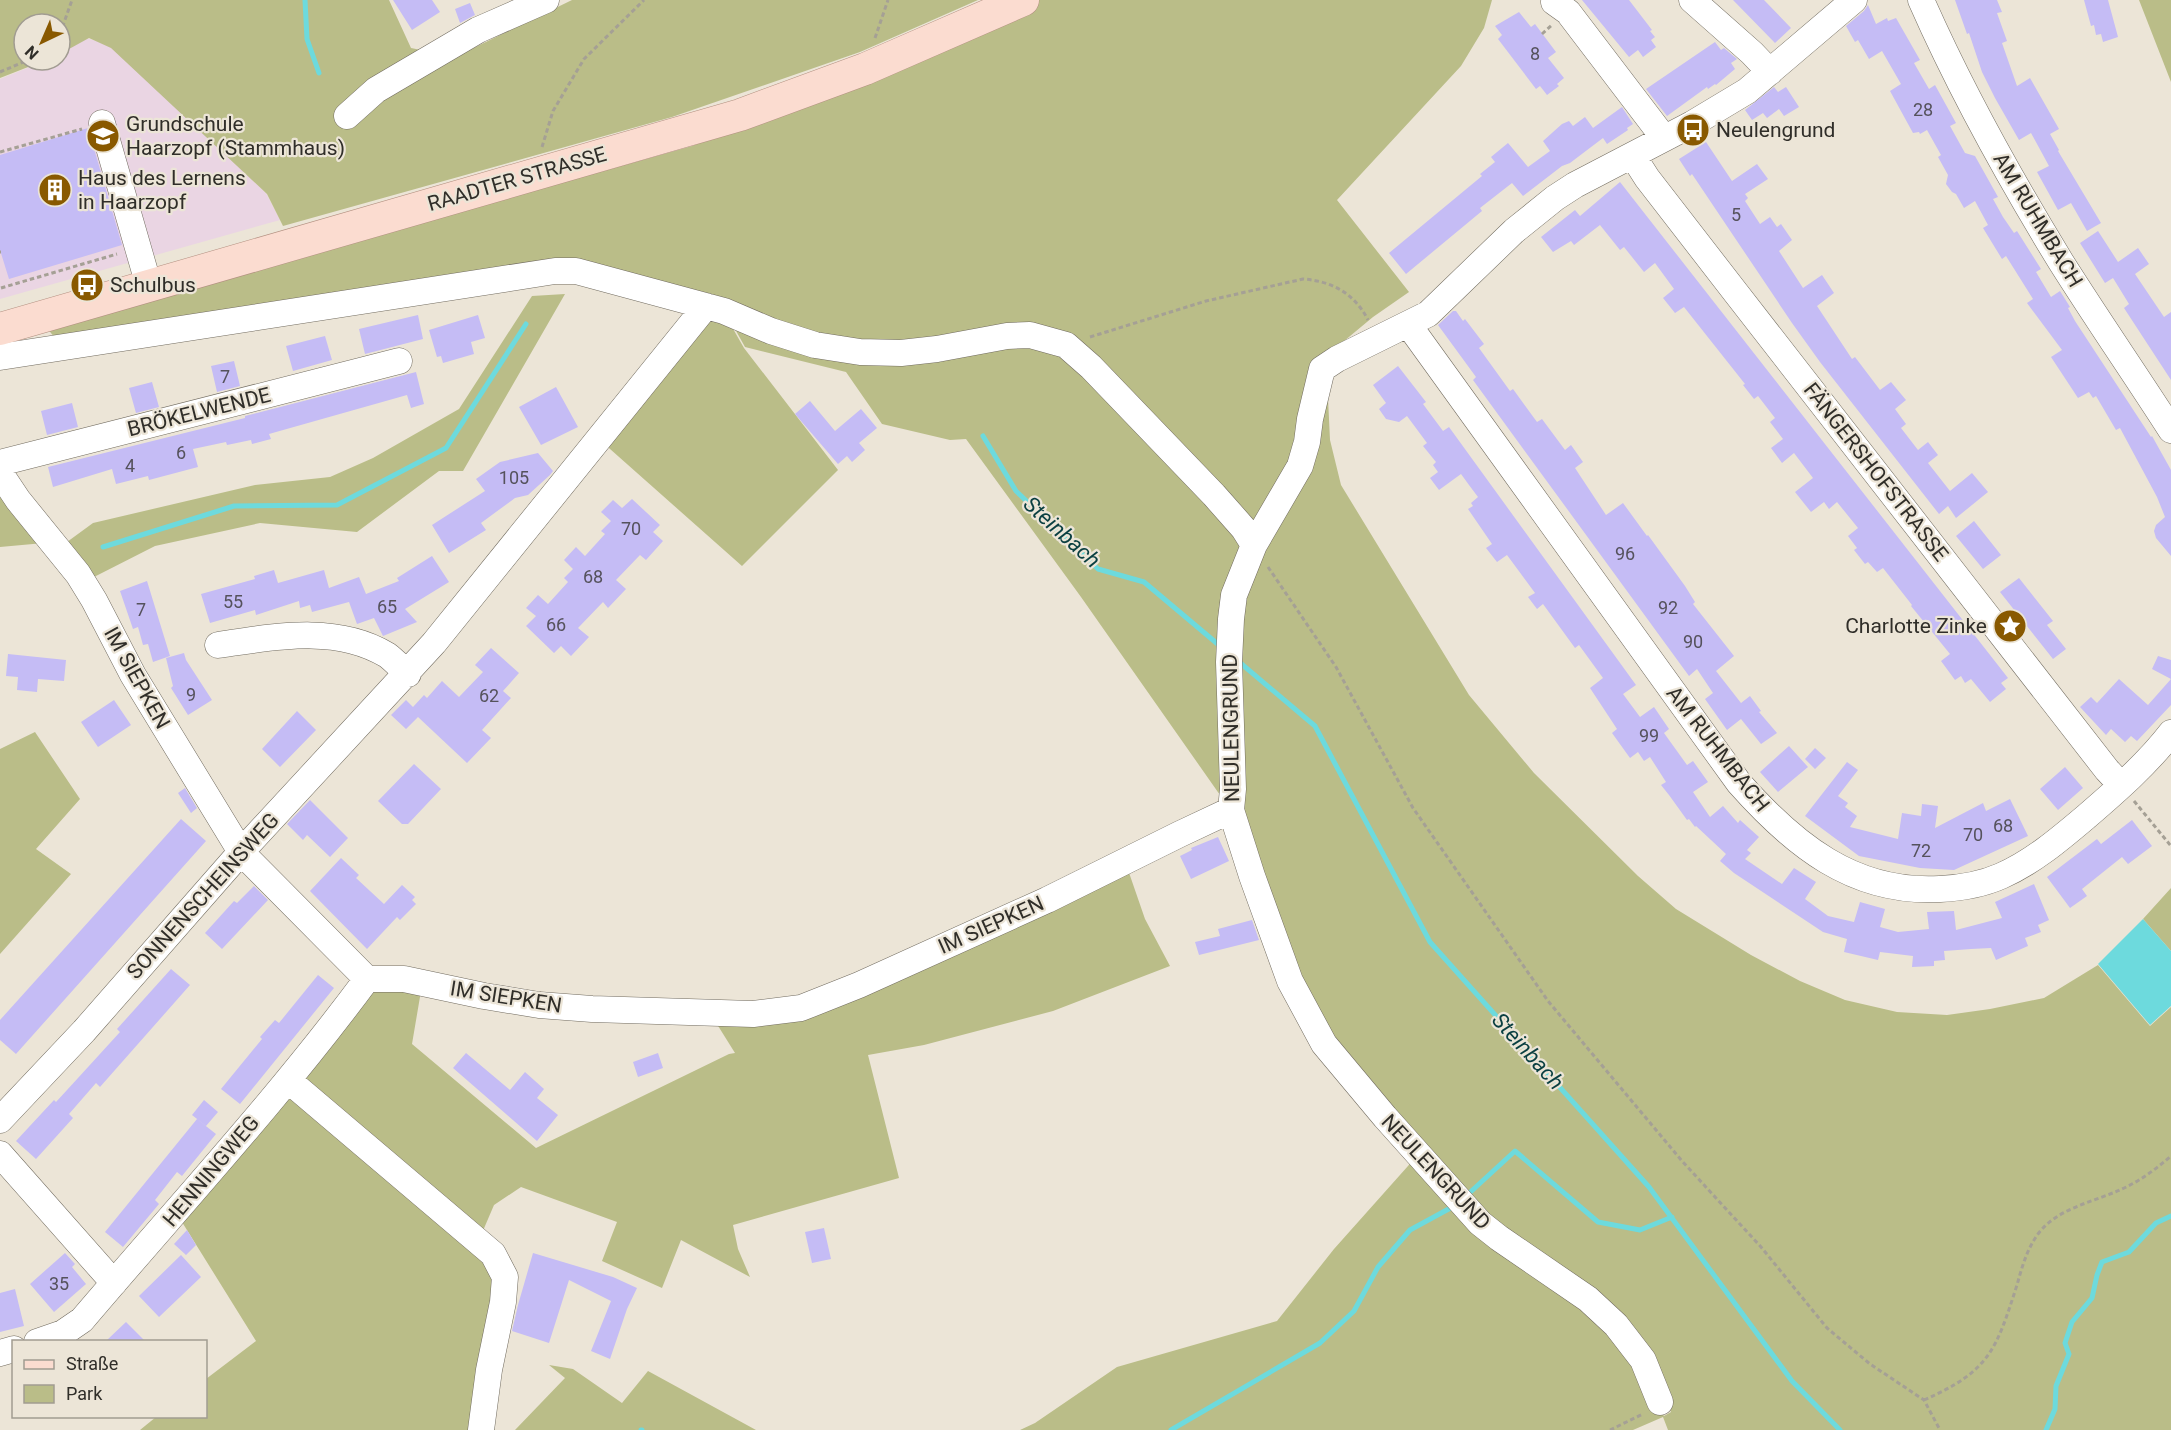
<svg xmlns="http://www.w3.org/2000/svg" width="2171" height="1430" viewBox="0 0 2171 1430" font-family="Roboto,sans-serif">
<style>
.education{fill:#ead5e3}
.green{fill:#babd88;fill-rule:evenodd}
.water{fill:#6ddadd}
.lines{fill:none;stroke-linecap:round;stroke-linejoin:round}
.stream{stroke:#6ddadd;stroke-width:5}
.building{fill:#c5bcf5}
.minor-casing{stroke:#726c60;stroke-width:27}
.major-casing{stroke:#b39081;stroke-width:33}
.path{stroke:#a5a095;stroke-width:3;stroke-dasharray:4.5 3;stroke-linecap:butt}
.minor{stroke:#fff;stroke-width:26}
.major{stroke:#fbdcd0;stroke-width:32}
.labels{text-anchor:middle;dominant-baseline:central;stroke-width:4.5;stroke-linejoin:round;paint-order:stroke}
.number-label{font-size:18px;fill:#55525c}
.poi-label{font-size:21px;fill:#302e29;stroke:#ece5d7;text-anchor:start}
.street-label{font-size:21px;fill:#302e29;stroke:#ece5d7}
.water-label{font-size:22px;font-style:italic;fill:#0a3f41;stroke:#ece5d7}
</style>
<rect width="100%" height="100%" fill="#ece5d7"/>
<path class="education" d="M72,34L111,45L266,193L280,220L0,299V79L47,60H60V54L63,53Z"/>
<path class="green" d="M0,0H389L411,48L455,57L572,0H978L860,52L672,117L283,226L267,194L111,48L89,38L60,54V24H24V60H46L0,78Z
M1034,0H1492L1484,28L1461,66L1337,200L1409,292L1373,317L1326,356L1330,440L1341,485L1469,695L1534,773L1638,876L1676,909L1751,955L1800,981L1845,1000L1897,1012L1947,1015L1990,1009L2044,998L2098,965L2150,1026L2171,1007V1430H1668L1663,1417L1633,1430H1020L1035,1423L1117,1367L1277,1321L1334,1249L1416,1157L1325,1044L1227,805L1081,597L966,439L950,440L882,424L846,372L745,347L721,304L582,267L59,343L47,328L692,146L866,77ZM1502,1235L1639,1342L1671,1412L1664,1416L1623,1344L1584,1305Z
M2139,0H2171V82Z
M565,294L463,471H439L357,532L260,523L155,546L94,577L67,542L93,523L255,485L330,477L373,458L459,409L532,296Z
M706,306L724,313L744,348L838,470L742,566L601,441Z
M0,490L44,543L0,547Z
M35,732L80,799L36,849L71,874L0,954V749Z
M1126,864L1145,919L1170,966L1053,1011L924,1045L868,1055L899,1178L733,1225L738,1249L750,1277L681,1240L662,1288L602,1261L617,1222L521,1187L494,1205L479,1240L504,1277L484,1415L495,1430H140L156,1417L206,1416V1379L256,1341L177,1214L292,1081L368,981L422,985L412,1044L536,1148L729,1054L735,1053L710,1013L753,1016Z
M2171,888V951L2143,919Z
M549,1365L573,1369L622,1403L648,1371L756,1430H515L565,1378Z"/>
<path class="water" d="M2143,919L2171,951V1006L2150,1025L2098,964Z"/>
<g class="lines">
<path class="stream" d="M305,0L307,39L319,73
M983,436L1016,491L1098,569L1144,582L1220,646
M103,547L234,506L337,505L446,448L526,324
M1238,661L1315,726L1430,942L1649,1187L1792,1381L1840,1430
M1465,1197L1515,1151L1598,1222L1640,1230L1672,1217
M641,1430H642
M1171,1430L1320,1343L1354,1311L1378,1267L1410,1230L1456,1205
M2046,1430L2055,1409L2056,1386L2069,1354L2065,1343L2072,1322L2092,1298L2097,1275L2102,1262L2129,1252L2156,1223L2171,1216"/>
</g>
<path class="building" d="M393,0H432L440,12L412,30Z
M1582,0H1629L1652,30L1650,31L1655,37L1651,40L1656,47L1643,57L1638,50L1629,57Z
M1733,0H1764L1791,28L1775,43Z
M1955,0H1997L2002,12L1997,13L2007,41L2002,43L2017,86L2030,78L2059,129L2050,134L2059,150L2058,151L2101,223L2087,231L2071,203L2058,210L2037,172L2049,166L2031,133L2019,140L1995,98L1982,72L1969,33L1967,34Z
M2084,0H2108L2118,37L2103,42L2101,34L2096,35L2094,25L2091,26Z
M470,3L475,15L460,23L455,9Z
M1868,5L1876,24L1887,18L1888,21L1896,18L1920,60L1914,63L1929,89L1935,85L1956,123L1950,126L1965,153L1975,156L1998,197L1993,199L2003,217L2014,233L2017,231L2041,269L2036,272L2051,297L2060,291L2070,307L2068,308L2075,321L2151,437L2152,436L2171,470V556L2156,538L2154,531L2156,525L2165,517L2157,497L2120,428L2116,430L2096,396L2093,398L2089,392L2078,398L2051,357L2062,350L2027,303L2033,299L2006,256L2002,259L1983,228L1988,225L1975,201L1964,208L1956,194L1952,192L1946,184L1948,175L1938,157L1941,155L1927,130L1920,134L1919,132L1913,133L1890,91L1901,84L1882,51L1869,59L1858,40L1855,42L1846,26L1864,11Z
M1519,12L1531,27L1535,24L1556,52L1548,58L1564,78L1557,84L1559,86L1547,95L1540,86L1536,89L1498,39L1502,35L1495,26Z
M1715,42L1721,50L1724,48L1737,59L1731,63L1735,69L1716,85L1715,84L1708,89L1707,87L1667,116L1646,89Z
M1774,87L1778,92L1786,87L1799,107L1784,116L1779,109L1767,118L1763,113L1752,120L1745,110Z
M1622,107L1633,124L1627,128L1628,130L1607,144L1603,138L1570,163L1562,166L1523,196L1512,183L1480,208L1482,211L1406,274L1389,253L1482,176L1480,174L1495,162L1491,157L1508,143L1528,167L1550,151L1543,141L1562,124L1569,121L1573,126L1585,117L1593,128Z
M88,128L122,245L9,279L0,250V155Z
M1706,142L1732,181L1757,164L1768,179L1745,194L1748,198L1745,201L1760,224L1770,217L1777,227L1781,224L1792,240L1779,251L1803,288L1822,275L1834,293L1817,306L1852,359L1855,357L1880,390L1891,382L1906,400L1895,409L1906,424L1901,428L1918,450L1928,442L1938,455L1928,463L1950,491L1972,473L1988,492L1956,518L1948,506L1939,514L1820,362L1792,323L1692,174L1690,176L1679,159Z
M1620,182L2008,678L2001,683L2006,689L1990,702L1971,679L1965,683L1961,676L1955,680L1941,661L1950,654L1911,606L1912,605L1883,568L1877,572L1868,562L1865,564L1854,550L1857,548L1848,536L1858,528L1837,502L1829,509L1824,502L1811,512L1795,492L1813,478L1794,453L1782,463L1771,448L1783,439L1770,422L1775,418L1758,396L1754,399L1743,385L1745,384L1684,307L1675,313L1663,298L1674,289L1655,263L1644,272L1624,247L1620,250L1600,225L1574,245L1571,241L1553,252L1541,237L1575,210L1580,216Z
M2098,231L2118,262L2138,248L2149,264L2135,274L2164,317L2171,312V380L2124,308L2129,304L2113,278L2105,283L2080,243Z
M1453,311H1456L1463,321L1465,319L1484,344L1479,348L1510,391L1513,389L1537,422L1542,419L1565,450L1571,445L1583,462L1575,468L1606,515L1623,503L1647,536L1648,535L1685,586L1695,602L1693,604L1734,656L1716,671L1741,703L1750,696L1761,711L1759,712L1777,733L1761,744L1741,719L1727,730L1705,699L1713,693L1697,669L1689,676L1473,380L1476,377L1438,325Z
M418,315L423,339L365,354L359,329Z
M478,315L485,338L471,342L474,354L443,363L441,356L437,357L429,330Z
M325,336L332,360L293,371L286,346Z
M234,361L240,386L217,392L211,366Z
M1398,366L1426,402L1423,404L1443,431L1449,427L1636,685L1623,694L1640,717L1654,707L1669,729L1664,733L1687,765L1693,761L1708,782L1693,792L1710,817L1723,806L1738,823L1740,820L1759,837L1747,850L1751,853L1745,859L1782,884L1794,868L1816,882L1805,899L1828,916L1854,922L1860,902L1885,909L1880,927L1898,932L1929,929L1927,912L1954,911L1956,930L2002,918L1995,902L2034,884L2049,920L2038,925L2041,932L2025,938L2028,946L1996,960L1991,948L1971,949L1944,951L1945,960L1934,961V966L1912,967L1913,956L1880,952L1878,960L1844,952L1847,939L1823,932L1734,873L1720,861L1726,854L1696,826L1695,827L1689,819L1687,820L1669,795L1661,785L1666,782L1650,757L1644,761L1638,752L1630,758L1612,733L1617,729L1590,688L1603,678L1579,645L1575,648L1543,604L1537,609L1528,597L1535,593L1507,555L1497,562L1486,548L1492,544L1468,509L1473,506L1471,503L1478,497L1469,485L1461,474L1439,490L1430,478L1438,472L1433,465L1436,462L1423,446L1427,443L1407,416L1399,422L1386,419L1379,409L1386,403L1373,385Z
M416,372L424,404L411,408L407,395L269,434L271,439L252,444L251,440L227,445L226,442L193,449L198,467L149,480L148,476L116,484L112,469L53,487L48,467L245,418V416Z
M152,382L159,407L136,413L129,388Z
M556,387L578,427L541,445L519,407Z
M810,401L835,431L861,409L877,428L859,443L865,450L852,462L847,456L838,464L795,414Z
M72,403L78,427L47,435L41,411Z
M538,453L553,471L550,475L528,495L515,498L481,523L486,530L449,553L432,525L485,491L476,479L500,462Z
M632,499L660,525L653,532L663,541L646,560L640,555L616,580L626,589L608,608L603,602L578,628L589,637L571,656L561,646L554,653L526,626L536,616L526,608L538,595L548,604L568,582L564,578L573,569L564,560L576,547L585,556L605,534L601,531L611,521L601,512L613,500L622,508Z
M1974,521L2001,555L1983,569L1956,536Z
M432,556L449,582L405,609L417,622L383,636L374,618L357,624L349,602L312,612L310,605L300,608L299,601L256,615L255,610L210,623L201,594L255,579L254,576L274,570L278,583L324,570L329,588L359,577L366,594L399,581L397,578Z
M2019,578L2053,621L2047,625L2066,649L2053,659L2000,592Z
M147,581L170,656L153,662L148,644L143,645L138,627L133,629L120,591Z
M491,648L519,673L503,691L511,698L482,730L491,738L467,763L418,717L406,729L391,715L406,700L413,707L424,695L427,698L442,681L459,697L483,672L475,665Z
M184,653L186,660L212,700L188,715L171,688L173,686L166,658Z
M8,654L66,660L64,681L38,679L37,692L17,690L18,677L6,676Z
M2158,656L2171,660V679L2152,669Z
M2119,679L2148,705L2171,679V705L2137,741L2131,736L2125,742L2111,729L2106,735L2080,707L2091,697L2097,703Z
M114,700L131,725L98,747L81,722Z
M297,711L316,730L280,767L262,749Z
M1789,746L1808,767L1778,792L1760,772Z
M1815,748L1826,758L1815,769L1805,759Z
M1847,762L1858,770L1838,796L1848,803L1845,807L1857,816L1850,827L1898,839L1902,813L1921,816L1922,804L1938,806L1935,828L1983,803L1986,811L2010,799L2028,836L1954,870L1920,868L1859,856L1805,816Z
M414,764L441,789L408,824H402L378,801Z
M2065,767L2083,788L2058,810L2040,789Z
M185,788L197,808L191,813L178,793Z
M310,800L348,838L330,857L307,835L303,840L287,824Z
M181,819L206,841L16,1054L0,1040V1020Z
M2132,820L2152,846L2128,864L2122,857L2082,889L2087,896L2070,908L2047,877L2097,839L2101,844Z
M1218,837L1229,861L1191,879L1180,856L1192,850L1191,848Z
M341,858L359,875L356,878L384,904L402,885L415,897L412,900L416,904L400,920L397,917L367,949L310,891Z
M254,886L268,900L222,949L205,933L234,901L237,903Z
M1252,920L1259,940L1199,955L1195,942L1220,936L1218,929Z
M171,969L190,985L100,1087L96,1083L69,1114L73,1118L36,1159L16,1141L54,1100L56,1102L78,1078L120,1032L117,1029Z
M318,975L334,988L240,1104L221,1089L262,1039L260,1037L275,1020L279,1023Z
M466,1053L510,1090L525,1072L544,1089L537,1098L558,1115L537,1141L453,1068Z
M658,1053L663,1068L638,1077L633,1062Z
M204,1100L218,1112L206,1126L192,1115Z
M197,1119L216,1134L182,1176L177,1172L155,1200L159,1204L123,1247L105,1232Z
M824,1228L831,1259L812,1263L805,1232Z
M187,1230L196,1245L186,1255L174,1244Z
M65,1253L75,1264L72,1267L86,1284L54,1312L30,1284Z
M533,1253L613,1277L637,1288L627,1309L610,1359L591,1351L611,1301L569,1280L549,1343L512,1331L518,1305Z
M181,1255L201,1277L159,1317L139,1296Z
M15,1289L24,1326L0,1332V1293Z
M126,1322L145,1341H106Z"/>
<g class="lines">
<g class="minor-casing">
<path id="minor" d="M1692,0L1752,53L1770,72
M1921,0C1961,91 2009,177 2061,262C2097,319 2135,374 2171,430
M1554,2L1568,12L1664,138
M347,116L376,90L478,30L546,0
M102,123L149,286
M1633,156L1647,178L1736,293L2107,770L2121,785
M1408,324L1739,783C1793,844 1853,894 1940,889C1960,888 1983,884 2001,876C2033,862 2061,838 2087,816C2116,791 2147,764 2171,733
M0,357L555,271H576L724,311L771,331L815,345L860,352L901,353L937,349L1007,336L1030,335L1066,345L1091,367L1214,495L1244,529L1254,545
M0,463L399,361
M0,473L18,500L78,574L94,600L133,675L241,852L367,979H404L484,996L539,1005L592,1009L753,1014L801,1008L859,985L1047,900L1180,834L1231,810
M218,645C273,637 336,624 387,655C394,660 401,668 408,674
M288,1080L493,1254L505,1277L503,1302L489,1370L481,1430
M0,1120L84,1031L241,852L434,643L706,306
M0,1154L114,1283
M37,1342L63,1333L82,1320C178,1207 279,1098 367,979
M0,1353L14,1349
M1660,1402L1643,1360L1616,1325L1588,1299L1499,1238L1480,1223L1385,1117L1324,1044L1290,981L1252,876L1231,810L1233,789L1229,662L1231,619L1234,595L1254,545L1300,466L1307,442L1310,419L1322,369L1337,359L1428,314L1514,231L1555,198L1575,185L1692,124L1747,91L1854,0"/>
</g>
<g class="major-casing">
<path id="major" d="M0,329L740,115L865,69L1023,0"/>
</g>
<path class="path" d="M60,34L72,0
M1542,34L1552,25
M875,38L888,0
M0,72L28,60
M542,147L553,111L584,59L644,0
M0,152L82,129
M0,252H1
M1,288L117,254
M1090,337L1206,301L1303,279C1332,281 1355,294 1368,320
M1268,567L1336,667L1413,808L1548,1001L1682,1161L1761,1247L1827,1328L1870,1364L1924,1400L1940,1430
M2134,801L2171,846
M1924,1400C1990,1371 1996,1350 2017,1285C2022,1267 2027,1249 2038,1234C2057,1208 2094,1202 2122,1189C2140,1181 2156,1169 2171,1156
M1610,1430L1643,1414"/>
<use href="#minor" class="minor"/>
<use href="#major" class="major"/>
</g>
<defs>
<g id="bus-disc" transform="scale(1.725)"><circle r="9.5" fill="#895900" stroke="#ece5d7"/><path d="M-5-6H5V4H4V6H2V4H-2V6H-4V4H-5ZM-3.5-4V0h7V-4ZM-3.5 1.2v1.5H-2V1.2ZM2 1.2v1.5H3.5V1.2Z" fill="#fff"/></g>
<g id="school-disc" transform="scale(1.725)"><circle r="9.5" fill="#895900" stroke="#ece5d7"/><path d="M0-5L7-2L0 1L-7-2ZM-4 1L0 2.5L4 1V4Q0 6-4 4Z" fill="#fff"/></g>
<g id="building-disc" transform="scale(1.725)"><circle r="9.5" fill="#895900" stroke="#ece5d7"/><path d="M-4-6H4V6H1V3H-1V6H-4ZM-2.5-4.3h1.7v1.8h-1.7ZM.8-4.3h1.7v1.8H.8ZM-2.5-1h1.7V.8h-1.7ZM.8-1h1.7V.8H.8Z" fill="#fff"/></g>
<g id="sight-disc" transform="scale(1.725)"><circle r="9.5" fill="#895900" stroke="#ece5d7"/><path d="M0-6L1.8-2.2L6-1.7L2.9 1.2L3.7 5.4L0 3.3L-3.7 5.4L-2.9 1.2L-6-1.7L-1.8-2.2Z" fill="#fff"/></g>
</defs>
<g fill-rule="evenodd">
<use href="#bus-disc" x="1693" y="130"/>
<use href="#school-disc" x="103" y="136"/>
<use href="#building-disc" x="55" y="190"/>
<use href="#bus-disc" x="87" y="285"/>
<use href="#sight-disc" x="2010" y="626"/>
</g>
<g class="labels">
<g class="number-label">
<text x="1535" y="53">8</text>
<text x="1923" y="109">28</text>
<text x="1736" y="214">5</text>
<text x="225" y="376">7</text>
<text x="181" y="452">6</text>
<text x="130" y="465">4</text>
<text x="514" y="477">105</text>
<text x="631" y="528">70</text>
<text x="1625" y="553">96</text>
<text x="593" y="576">68</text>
<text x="233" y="601">55</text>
<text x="387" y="606">65</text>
<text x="1668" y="607">92</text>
<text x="141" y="609">7</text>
<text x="556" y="624">66</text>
<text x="1693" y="641">90</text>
<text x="191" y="694">9</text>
<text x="489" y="695">62</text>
<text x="1649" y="735">99</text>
<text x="2003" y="825">68</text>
<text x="1973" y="834">70</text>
<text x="1921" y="850">72</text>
<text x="59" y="1283">35</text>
</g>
<g class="poi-label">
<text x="126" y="124">Grundschule<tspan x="126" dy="24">Haarzopf (Stammhaus)</tspan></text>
<text x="1716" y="130">Neulengrund</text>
<text x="78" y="178">Haus des Lernens<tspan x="78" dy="24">in Haarzopf</tspan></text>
<text x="110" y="285">Schulbus</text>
<text x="1987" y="626" text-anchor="end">Charlotte Zinke</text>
</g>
<g class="street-label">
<text transform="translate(517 179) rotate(-16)">RAADTER STRASSE</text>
<text transform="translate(2038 220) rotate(59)">AM RUHMBACH</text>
<text transform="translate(199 412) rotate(-14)">BRÖKELWENDE</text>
<text transform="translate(1876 472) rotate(52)">FÄNGERSHOFSTRASSE</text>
<text transform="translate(137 678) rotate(61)">IM SIEPKEN</text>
<text transform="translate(1231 728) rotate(-91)">NEULENGRUND</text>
<text transform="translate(1718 749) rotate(52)">AM RUHMBACH</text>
<text transform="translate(203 896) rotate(-48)">SONNENSCHEINSWEG</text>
<text transform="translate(991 925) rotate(-24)">IM SIEPKEN</text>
<text transform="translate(506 997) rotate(9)">IM SIEPKEN</text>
<text transform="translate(211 1171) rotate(-50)">HENNINGWEG</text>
<text transform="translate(1436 1172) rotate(47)">NEULENGRUND</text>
</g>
<g class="water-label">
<text transform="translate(1062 532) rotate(42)">Steinbach</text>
<text transform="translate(1528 1051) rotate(48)">Steinbach</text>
</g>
</g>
<rect x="12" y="1340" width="195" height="78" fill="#ece5d7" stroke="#a19c91" stroke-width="1.5"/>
<rect x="24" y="1360" width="30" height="9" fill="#fbdcd0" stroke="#a19c91" stroke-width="1.5"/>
<text x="66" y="1370" font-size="18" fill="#302e29">Straße</text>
<rect x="24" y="1385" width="30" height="18" fill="#babd88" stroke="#a19c91" stroke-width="1.5"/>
<text x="66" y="1400" font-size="18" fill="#302e29">Park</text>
<g transform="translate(42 42) rotate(224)"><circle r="28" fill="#ece5d7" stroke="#a19c91" stroke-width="1.5"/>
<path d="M0-4.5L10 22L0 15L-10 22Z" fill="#895900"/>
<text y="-9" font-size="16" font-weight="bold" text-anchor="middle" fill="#302e29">N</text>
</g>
</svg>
